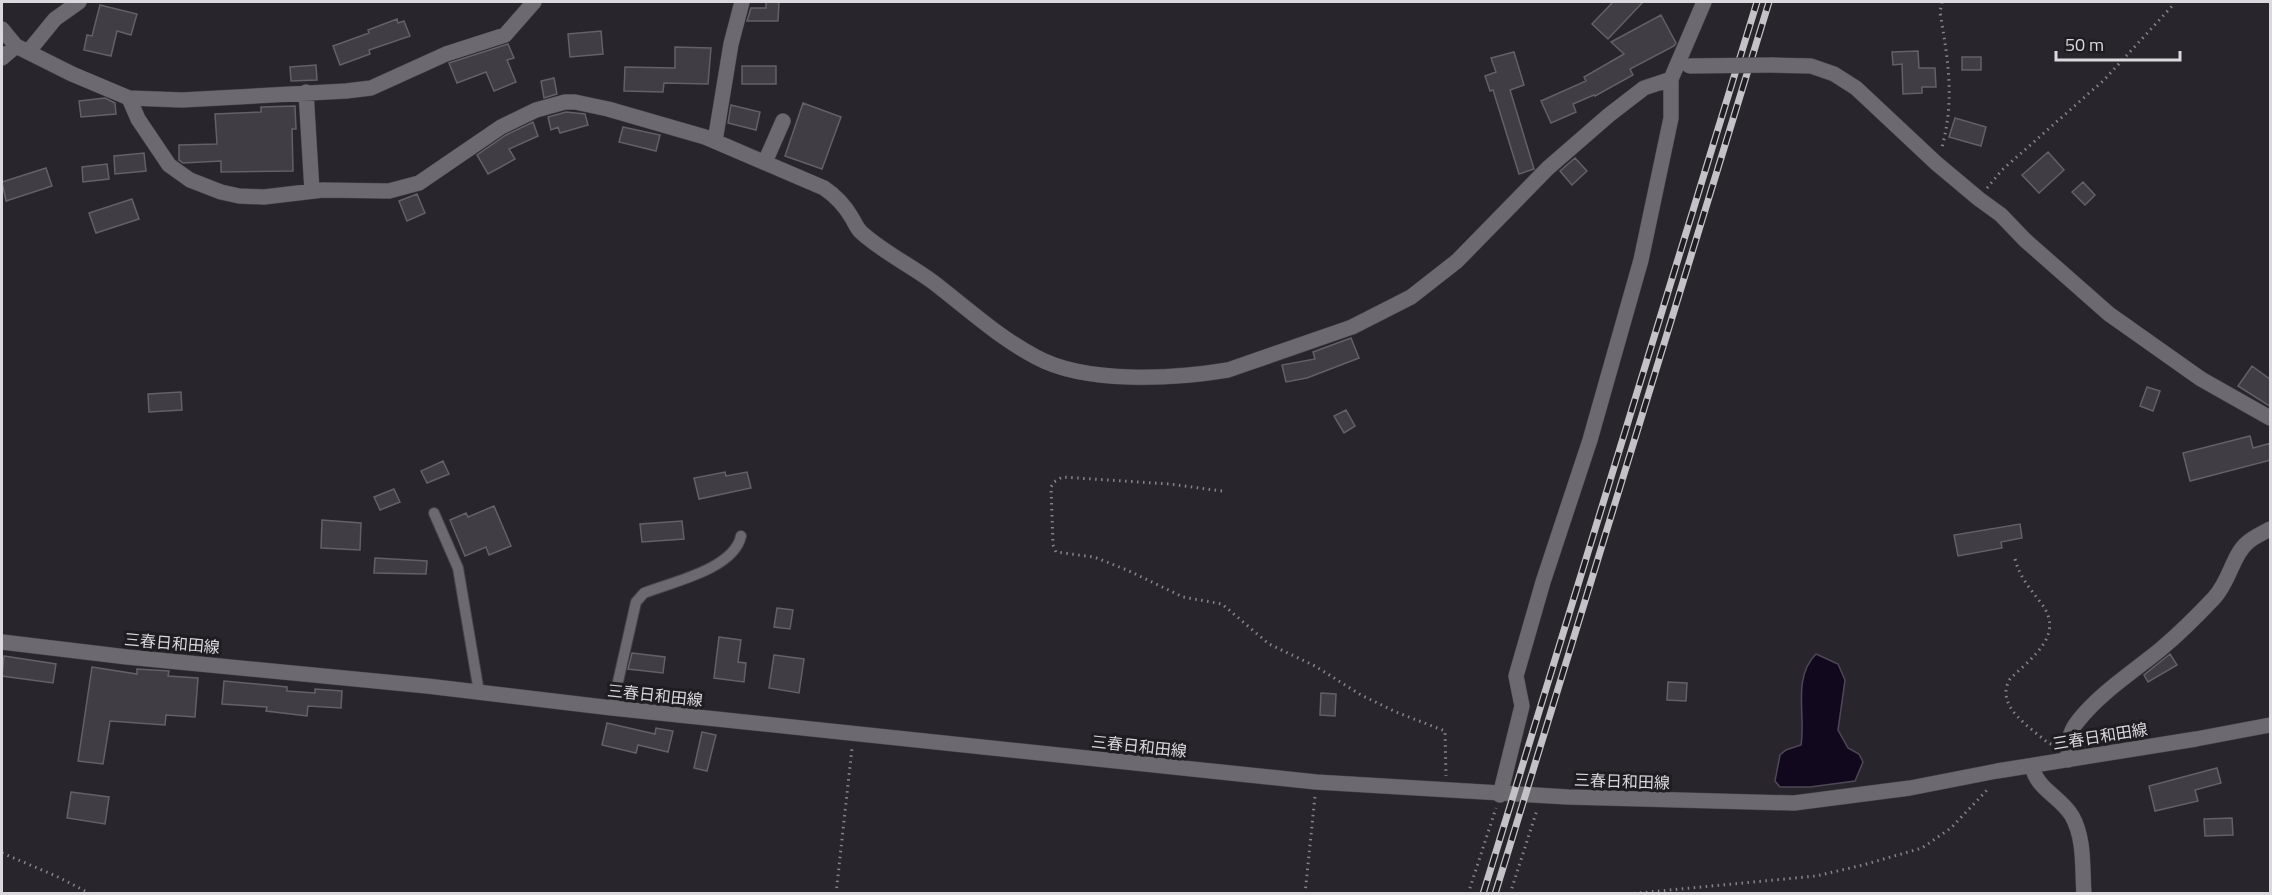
<svg xmlns="http://www.w3.org/2000/svg" width="2272" height="895" viewBox="0 0 2272 895" font-family="'Titillium Web','Noto Sans JP',sans-serif">
<style>
.water{fill:#12081d;stroke:#4e4757;stroke-width:1.5}
.building{fill:#403d44;stroke:#636067;stroke-width:1.5}
.lines{fill:none;stroke-linecap:round;stroke-linejoin:round}
.lane-casing{stroke:#464449;stroke-width:12}
.street-casing{stroke:#464449;stroke-width:16}
.secondary-casing{stroke:#464449;stroke-width:16}
.path{stroke:#86848a;stroke-width:3;stroke-dasharray:1.5 4.5;stroke-linecap:butt}
.lane{stroke:#6c6970;stroke-width:10}
.street{stroke:#6c6970;stroke-width:15}
.secondary{stroke:#6c6970;stroke-width:15}
.rail-casing{stroke:#c4c2c7;stroke-width:7}
.rail{stroke:#1f1c22;stroke-width:4.5;stroke-dasharray:14;stroke-linecap:butt}
.street-bridge-casing{stroke:#464449;stroke-width:16;stroke-linecap:butt}
.street-bridge{stroke:#6c6970;stroke-width:15}
.labels{text-anchor:middle;dominant-baseline:central;stroke-width:6;stroke-linejoin:round;paint-order:stroke}
.street-label{font-size:16px;fill:#dbd9de;stroke:#1f1c22}
</style>
<rect width="100%" height="100%" fill="#28262c"/>
<path class="water" d="M1816,654L1838,664L1845,680L1838,730L1848,748L1859,754L1863,762L1855,781L1810,787H1780L1775,781L1780,755L1786,750L1801,745C1806,715 1792,678 1816,654Z"/>
<path class="building" d="M766,2H779L778,21H747L751,8H766Z
M1613,2H1643L1608,39L1592,24Z
M100,5L137,14L131,35L117,31L111,56L84,50L87,35L92,36Z
M1661,15L1676,43L1674,46L1630,69L1633,75L1595,96L1594,95L1573,104L1576,112L1551,123L1541,101L1586,81L1584,77L1624,54L1611,42Z
M397,19L398,23L404,21L410,36L369,50L370,54L340,65L333,46L369,33L368,30Z
M601,31L603,54L570,57L568,34Z
M508,44L514,58L507,60L516,82L494,91L486,72L457,83L449,63Z
M675,47L711,48L708,84L664,83L663,92L624,91L625,67L675,68Z
M1918,51L1919,68H1935L1936,87H1922V93L1903,94L1902,64L1893,65L1892,52Z
M1514,52L1524,85L1510,90L1534,169L1519,174L1493,90L1490,91L1485,76L1496,72L1491,58Z
M1962,57H1981V70H1962Z
M316,65L317,80L291,81L290,67Z
M742,66H776V84H742Z
M554,78L557,94L544,98L541,81Z
M105,98L115,103L116,114L81,117L79,101Z
M803,103L841,117L822,169L785,156Z
M731,105L760,112L756,130L728,123Z
M295,106L296,129H292L293,171L221,172V161L183,163L179,160V145L217,144L215,114L261,112V107Z
M566,112L585,114L588,125L560,133L558,127L551,130L548,117Z
M1955,118L1986,127L1981,146L1949,137Z
M533,122L538,136L509,149L515,159L488,174L477,155L506,135Z
M623,127L660,135L656,151L619,142Z
M2048,152L2064,170L2039,193L2022,175Z
M144,153L146,171L115,174L114,156Z
M1575,158L1587,171L1572,185L1560,171Z
M107,164L109,179L83,182L82,167Z
M46,168L52,186L6,201L2,182Z
M2083,182L2095,195L2085,205L2072,192Z
M417,194L425,213L407,221L399,201Z
M132,199L139,219L96,233L89,213Z
M1351,338L1359,358L1307,378L1286,382L1282,365L1315,359L1313,352Z
M2252,366L2271,380V407L2238,386Z
M2147,387L2160,391L2153,411L2140,406Z
M181,392L182,410L149,412L148,394Z
M1346,410L1355,426L1344,433L1334,416Z
M2250,436L2253,448L2271,443V460L2190,481L2183,453Z
M443,461L449,474L427,483L421,471Z
M725,472L726,476L747,472L751,488L699,499L694,478Z
M394,489L400,502L380,510L374,497Z
M494,506L511,546L489,555L486,547L465,556L450,520L466,513L468,517Z
M322,520L361,523L360,550L321,548Z
M682,521L684,539L642,542L640,524Z
M2020,524L2022,538L2001,542L2002,548L1958,556L1954,535Z
M375,558L427,561L426,574L374,573Z
M777,608L793,610L790,629L774,627Z
M719,637L741,640L738,662L746,663L744,682L714,678Z
M632,653L665,657L663,673L628,669Z
M2170,654L2177,665L2148,682L2144,675Z
M774,655L804,659L799,693L769,688Z
M4,656L56,664L53,683L2,676Z
M92,667L137,674V669L169,671L168,676L198,678L195,717L166,715L165,725L110,721L103,764L78,761Z
M224,681L287,687V691L315,693V689L342,691L341,708L308,706L307,716L266,711L267,707L222,704Z
M1668,682L1687,683L1686,701L1667,700Z
M1321,693L1336,694L1335,716L1320,715Z
M607,723L655,734L656,728L673,731L668,752L638,745L636,753L602,745Z
M702,732L716,735L707,771L694,768Z
M2217,768L2221,783L2195,790L2198,801L2155,811L2149,786Z
M71,792L109,797L105,824L67,818Z
M2232,818L2233,835L2205,836L2204,819Z"/>
<g class="lines">
<g class="lane-casing">
<path id="lane" d="M434,513L458,568L479,692
M612,708L636,602L644,593C672,582 734,569 741,536"/>
</g>
<g class="street-casing">
<path id="street" d="M2,29L16,46L72,74L129,98L182,100L346,91L371,88L446,54L505,35L534,2
M28,52L55,19L79,2
M2,58L16,46
M1772,65L1811,66L1834,74L1856,88L1936,163L1979,199L2001,215L2025,240L2109,314L2201,379L2270,418
M306,92L312,191
M129,98L138,119L169,165L190,180L221,192L239,196L264,197L323,190L389,191L419,183L501,127L536,110L565,102H575L608,109L705,137L824,188C836,196 845,206 852,218C855,223 857,229 862,233C883,252 910,265 933,282C967,308 998,337 1036,357C1085,384 1174,379 1228,370L1352,327L1411,297L1457,261L1548,168L1609,115L1644,88L1671,79
M715,141L731,44L742,2
M765,162L783,121
M2068,760C2068,745 2068,733 2078,721C2101,692 2133,672 2161,649C2180,633 2198,615 2214,598C2230,581 2232,556 2247,543C2253,537 2263,533 2270,529
M2032,766C2037,790 2060,796 2072,816C2085,839 2082,868 2084,894
M1500,795L1522,706L1516,676L1543,582L1590,440L1641,260L1671,118V79L1704,2"/>
</g>
<g class="secondary-casing">
<path id="secondary" d="M2,642L127,657L427,686L612,708L1316,782L1568,797L1794,803L1910,788L1997,771L2196,739L2270,725"/>
</g>
<path class="path" d="M1942,2L1940,12C1948,60 1955,99 1942,147
M1987,188L2002,170L2104,80L2174,4
M1222,491L1169,484L1062,477L1054,482L1051,487L1053,545L1056,552L1094,557L1127,570L1183,597L1222,604L1269,644L1315,666L1361,695L1396,712L1445,731L1446,776
M2015,559C2020,578 2030,588 2041,603C2066,635 2031,658 2010,679C1994,706 2030,727 2048,743L2054,745
M2,853L56,876L91,894
M836,894L852,748
M1305,894L1315,796
M1468,894L1496,808
M1510,894L1537,810
M1628,894L1816,876L1863,865L1922,848L1951,828L1988,789"/>
<use href="#lane" class="lane"/>
<use href="#street" class="street"/>
<use href="#secondary" class="secondary"/>
<g class="rail-casing">
<path id="rail" d="M1483,894L1757,2
M1495,894L1769,2"/>
</g>
<use href="#rail" class="rail"/>
<g class="street-bridge-casing">
<path id="street-bridge" d="M1689,66L1772,65"/>
</g>
<use href="#street-bridge" class="street-bridge"/>
</g>
<g class="labels">
<g class="street-label">
<text transform="translate(172 643) rotate(5)">三春日和田線</text>
<text transform="translate(655 695) rotate(6)">三春日和田線</text>
<text transform="translate(2100 736) rotate(-9)">三春日和田線</text>
<text transform="translate(1139 746) rotate(6)">三春日和田線</text>
<text transform="translate(1622 781) rotate(2)">三春日和田線</text>
</g>
</g>
<rect width="2272" height="895" fill="none" stroke="#dbd9de" stroke-width="6"/>
<path d="M2056 51v9h124v-9" fill="none" stroke="#dbd9de" stroke-width="3"/>
<text x="2065" y="51" font-size="18" fill="#dbd9de" stroke="#1f1c22" stroke-width="4.5" paint-order="stroke">50 m</text>
</svg>
